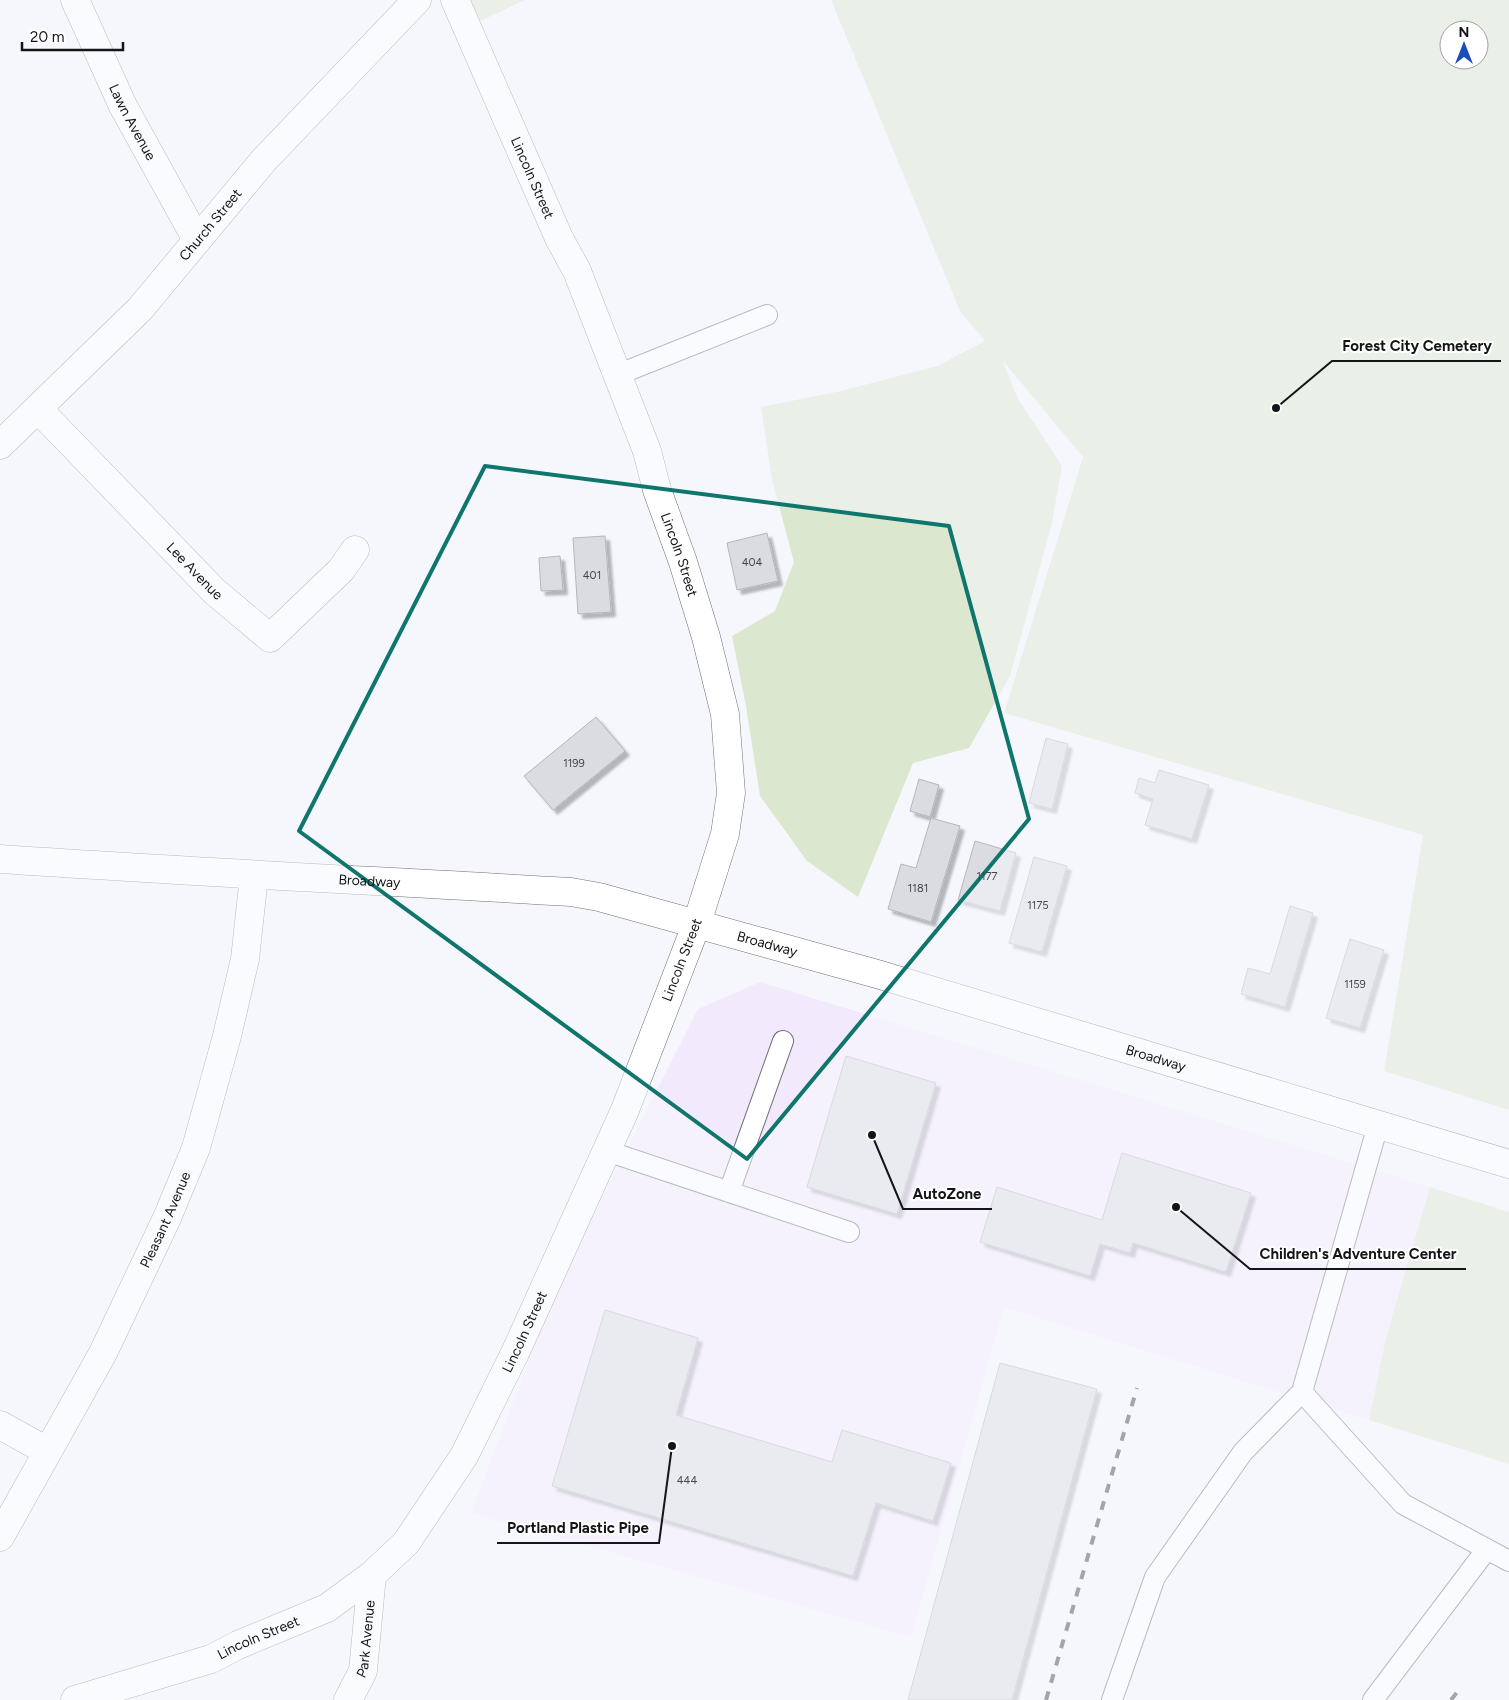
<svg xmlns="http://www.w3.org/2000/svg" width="1509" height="1700" viewBox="0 0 1509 1700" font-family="Figtree,sans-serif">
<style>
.commercial{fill:#f3e9fd}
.green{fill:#dce7cf;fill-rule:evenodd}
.building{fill:#dadce2;stroke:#b4b6bc;filter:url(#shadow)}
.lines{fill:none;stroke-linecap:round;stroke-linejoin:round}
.service-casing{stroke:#6f7276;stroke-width:22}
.minor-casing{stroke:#6f7276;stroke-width:29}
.secondary-casing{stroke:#6f7276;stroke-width:29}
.primary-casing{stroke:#6f7276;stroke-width:29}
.service{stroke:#fff;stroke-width:20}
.minor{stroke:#fff;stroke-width:28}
.secondary{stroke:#fff;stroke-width:28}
.primary{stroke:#fff;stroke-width:28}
.rail{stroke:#414245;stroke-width:4;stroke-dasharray:9 9;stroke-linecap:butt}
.marked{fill:none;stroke:#0f766e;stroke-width:4;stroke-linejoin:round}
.labels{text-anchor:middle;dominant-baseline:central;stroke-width:4;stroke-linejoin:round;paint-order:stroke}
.number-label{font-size:11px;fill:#46474a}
.street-label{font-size:14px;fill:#141517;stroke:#fff}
.leader{fill:none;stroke:#141517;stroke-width:2}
.callout-dot{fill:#141517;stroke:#fff;stroke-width:2}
.callout-label{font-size:15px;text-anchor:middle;font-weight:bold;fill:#141517;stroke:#fff;stroke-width:4;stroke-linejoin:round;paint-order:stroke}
</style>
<defs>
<filter id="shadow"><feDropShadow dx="4.5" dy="4.5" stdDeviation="1" flood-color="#0004"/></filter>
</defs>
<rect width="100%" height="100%" fill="#f5f7fd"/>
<path class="commercial" d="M760,982L1430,1187L1369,1420L1004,1307L911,1637L471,1513L557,1287L698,1009Z"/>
<path class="green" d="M455,0H525L466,28Z
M831,0H1509V1110L1384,1071L1423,835L1004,713L1083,457L1003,361L1017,397L1062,466L1052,523L1010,676L969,748L913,763L858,897L807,861L760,796L746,706L732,636L775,611L794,562L772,480L761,407L841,391L937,366L985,341L960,311ZM1449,30H1479V60H1449Z
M1430,1187L1509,1212V1464L1369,1420L1386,1338Z"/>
<path class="building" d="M767,533L778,581L737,590L727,543Z
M605,536L611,612L578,614L573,538Z
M560,556L563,590L541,591L539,558Z
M596,717L625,751L553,810L524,776Z
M1046,738L1068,744L1052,809L1029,803Z
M1159,770L1209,785L1192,839L1145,825L1153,799L1135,793L1139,778L1155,783Z
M919,779L939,785L930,817L910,811Z
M931,818L960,826L931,922L888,909L901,864L916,868Z
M975,841L1016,853L1000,911L958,900Z
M1034,857L1067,866L1042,952L1009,943Z
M1290,906L1313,913L1285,1007L1241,994L1248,968L1270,974Z
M1350,939L1384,950L1360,1028L1326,1018Z
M846,1056L936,1083L897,1214L807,1187Z
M1122,1153L1251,1193L1226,1272L1133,1243L1130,1253L1100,1244L1090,1276L980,1242L997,1187L1102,1220Z
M605,1310L698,1338L676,1415L832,1462L842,1430L951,1463L933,1521L876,1503L853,1576L552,1486Z
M1000,1363L1097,1389L1012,1700H908Z"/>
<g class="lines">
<g class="service-casing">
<path id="service" d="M617,375L767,315
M607,1151L849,1232
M729,1192L783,1041
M1302,1392L1403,1504L1509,1561
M1112,1700L1155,1577L1243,1452L1302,1392L1378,1125
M1373,1700L1487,1549"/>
</g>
<g class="minor-casing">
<g id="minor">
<path id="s1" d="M75,0L123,106L197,240"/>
<path id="s2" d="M39,410L214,591L270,638L341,570L355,550"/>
<path id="s3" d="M0,445L140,309L264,160L417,0"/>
<path d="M0,1425L47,1451"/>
<path id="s4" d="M0,1537L103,1353L167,1218L196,1148L227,1036L245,959L254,876"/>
<path id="s5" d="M75,1700L211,1659L238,1645L327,1608L372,1575L406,1543L464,1456L515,1353L625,1110L697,923"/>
<path id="s6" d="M348,1700L363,1671L372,1575"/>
</g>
</g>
<g class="secondary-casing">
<g id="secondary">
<path id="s7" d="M455,0L559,238L577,271L647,451L657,490L683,562L706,637L725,714L731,793L725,834L697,923"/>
</g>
</g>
<g class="primary-casing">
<g id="primary">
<path id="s8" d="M0,859C190,872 381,881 571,892L599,897L877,974L1509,1164"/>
</g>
</g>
<use href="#service" class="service"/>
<use href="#minor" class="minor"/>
<use href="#secondary" class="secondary"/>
<use href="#primary" class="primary"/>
<path class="rail" d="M1046,1700L1137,1388
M1451,1700L1458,1691"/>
</g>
<path d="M0 0H1509V1700H0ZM485,466L949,526L1029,819L747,1159L299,831Z" fill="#f5f7fd" fill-opacity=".55" fill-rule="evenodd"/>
<path class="marked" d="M485,466L949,526L1029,819L747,1159L299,831Z"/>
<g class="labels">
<g class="number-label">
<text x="752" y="562">404</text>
<text x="592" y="575">401</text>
<text x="574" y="763">1199</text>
<text x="987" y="876">1177</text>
<text x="918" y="888">1181</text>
<text x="1038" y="905">1175</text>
<text x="1355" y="984">1159</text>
<text x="687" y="1480">444</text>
</g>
<g class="street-label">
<text stroke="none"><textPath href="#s1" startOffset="135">Lawn Avenue</textPath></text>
<text stroke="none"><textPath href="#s7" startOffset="194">Lincoln Street</textPath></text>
<text stroke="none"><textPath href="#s3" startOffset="305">Church Street</textPath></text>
<text stroke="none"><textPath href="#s7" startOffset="599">Lincoln Street</textPath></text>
<text stroke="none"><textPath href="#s2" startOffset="224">Lee Avenue</textPath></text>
<text stroke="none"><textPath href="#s8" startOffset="370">Broadway</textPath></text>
<text stroke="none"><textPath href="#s8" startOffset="775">Broadway</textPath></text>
<text transform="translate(682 960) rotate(-69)">Lincoln Street</text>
<text stroke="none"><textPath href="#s8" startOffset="1180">Broadway</textPath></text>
<text stroke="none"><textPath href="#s4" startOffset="358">Pleasant Avenue</textPath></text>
<text stroke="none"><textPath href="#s5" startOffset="614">Lincoln Street</textPath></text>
<text stroke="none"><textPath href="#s5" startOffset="194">Lincoln Street</textPath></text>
<text stroke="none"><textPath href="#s6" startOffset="65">Park Avenue</textPath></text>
</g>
</g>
<path class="leader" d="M1276 408L1332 361H1501M872 1135L903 1209H992M1176 1207L1250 1269H1466M672 1446L659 1543H497"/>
<g class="callout-dot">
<circle cx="1276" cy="408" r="5"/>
<circle cx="872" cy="1135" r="5"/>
<circle cx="1176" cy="1207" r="5"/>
<circle cx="672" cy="1446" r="5"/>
</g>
<g class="callout-label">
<text x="1417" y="351">Forest City Cemetery</text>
<text x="947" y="1199">AutoZone</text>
<text x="1358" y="1259">Children's Adventure Center</text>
<text x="578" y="1533">Portland Plastic Pipe</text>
</g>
<g transform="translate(1464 45)"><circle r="24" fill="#ffffff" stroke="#a1a1a2"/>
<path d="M0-4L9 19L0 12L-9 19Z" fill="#1a4ebb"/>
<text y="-8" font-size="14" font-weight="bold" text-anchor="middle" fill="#141517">N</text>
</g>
<path d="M22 42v8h101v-8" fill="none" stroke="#141517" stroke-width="2.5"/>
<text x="30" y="42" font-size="15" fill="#141517" stroke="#ffffff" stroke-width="4" paint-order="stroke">20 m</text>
</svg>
